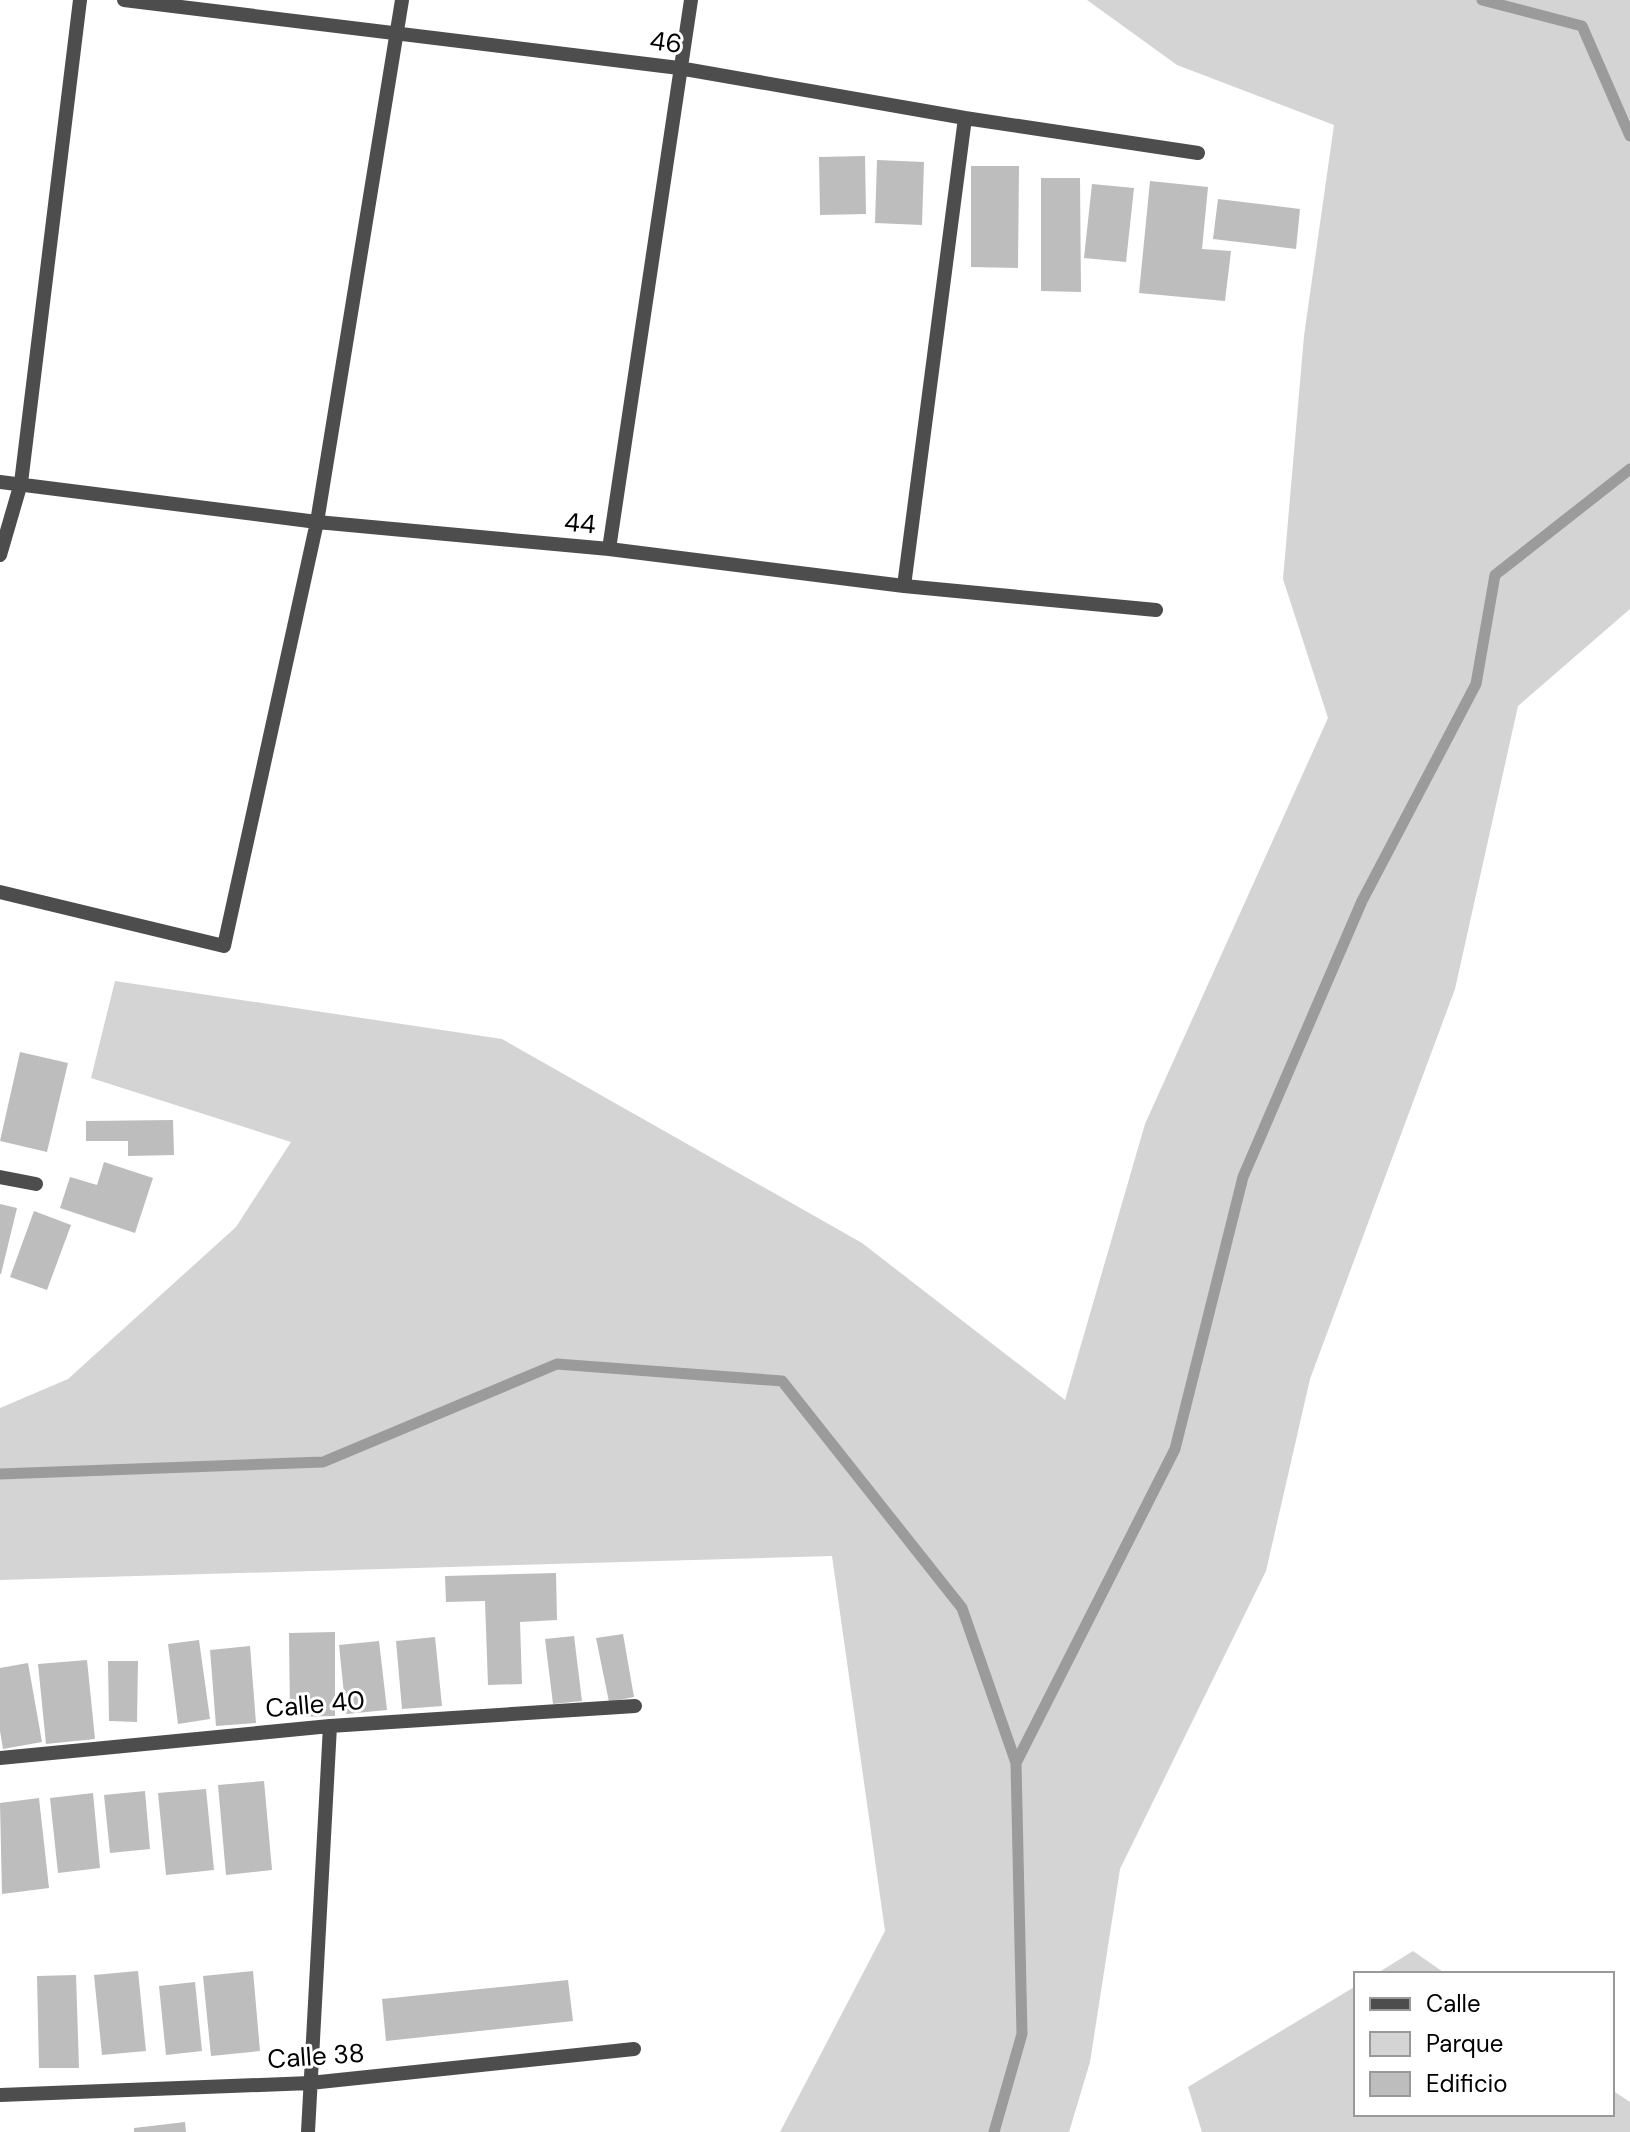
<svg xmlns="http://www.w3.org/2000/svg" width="1630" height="2132" viewBox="0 0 1630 2132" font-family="'DM Sans',sans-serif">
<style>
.green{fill:#d4d4d4}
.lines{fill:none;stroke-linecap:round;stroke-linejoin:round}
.stream{stroke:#9b9b9b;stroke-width:11}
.building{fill:#bdbdbd}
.minor{stroke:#4d4d4d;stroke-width:14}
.labels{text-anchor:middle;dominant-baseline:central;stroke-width:6;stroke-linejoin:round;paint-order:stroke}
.street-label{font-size:26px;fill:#000;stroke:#fff}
</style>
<rect width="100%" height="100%" fill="#fff"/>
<path class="green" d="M1087,0H1630V609L1518,706L1455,989L1310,1379L1266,1571L1120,1869L1090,2062L1069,2132H780L885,1931L832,1556L0,1580V1408L68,1379L236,1227L291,1142L91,1078L115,981L502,1039L862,1243L1065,1400L1145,1124L1328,718L1283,579L1304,336L1334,125L1177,65Z
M1413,1951L1446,1974H1376Z
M1356,1986V2114H1612V2090L1630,2102V2132H1202L1188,2087Z"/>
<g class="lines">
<path class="stream" d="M1482,0L1582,26L1630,136
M0,1474L323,1462L557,1364L782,1381L962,1608L1016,1763L1022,2034L994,2132
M1016,1763L1175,1449L1243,1177L1362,901L1476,684L1495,575L1630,469"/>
</g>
<path class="building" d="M865,156L866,214L820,215L819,157Z
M877,160L924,162L922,225L875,223Z
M971,166H1019L1018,268L971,267Z
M1041,178H1080L1081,292L1041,291Z
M1150,181L1208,187L1202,249L1231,251L1225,301L1139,293Z
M1092,184L1134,188L1126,262L1084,258Z
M1218,199L1300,209L1296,249L1213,239Z
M20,1052L68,1063L47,1152L0,1141Z
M173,1120L174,1155L128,1156V1141H86V1121Z
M104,1162L153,1178L135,1233L60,1208L70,1177L97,1185Z
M0,1204L17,1208L1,1274H0Z
M34,1211L71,1225L47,1290L10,1277Z
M556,1573L557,1620L520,1622L522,1684L488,1685L485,1601L446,1602L445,1576Z
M335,1632V1716L290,1717L289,1633Z
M623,1634L634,1697L609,1702L596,1638Z
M574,1636L582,1701L553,1704L545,1639Z
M435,1637L442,1706L402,1709L396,1641Z
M199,1640L210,1719L178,1724L168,1644Z
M379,1641L387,1710L346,1714L339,1645Z
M250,1646L256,1723L216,1726L210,1650Z
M87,1660L95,1739L46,1744L38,1664Z
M108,1661H138L137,1722L109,1721Z
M28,1663L42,1742L3,1749L0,1731V1668Z
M264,1781L272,1870L226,1875L218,1785Z
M206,1789L214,1870L166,1875L158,1793Z
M145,1791L150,1849L110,1853L104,1795Z
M93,1793L100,1868L58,1873L50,1798Z
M39,1798L49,1888L2,1894L0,1803Z
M138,1971L146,2051L102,2055L94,1975Z
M253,1971L260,2051L211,2056L203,1976Z
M76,1975L79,2068H39L37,1976Z
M568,1980L573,2021L386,2041L382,1999Z
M195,1982L202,2051L166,2055L159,1986Z
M185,2122L186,2132H134V2128Z"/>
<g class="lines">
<path class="minor" d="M124,0L679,68L965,118L1198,153
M0,482L317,522L609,549L904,586L1156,610
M609,549L691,0
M0,555L21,483L80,0
M904,586L965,118
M0,892L224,946L317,522L402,0
M0,1177L36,1184
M0,1758L330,1726L635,1706
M0,2095L310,2083L634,2049
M308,2132L330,1726"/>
</g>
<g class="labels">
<g class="street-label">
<text transform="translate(666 42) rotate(8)">46</text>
<text transform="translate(580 523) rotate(5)">44</text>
<text transform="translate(315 1704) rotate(-5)">Calle 40</text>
<text transform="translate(316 2056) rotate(-4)">Calle 38</text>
</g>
</g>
<rect x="1354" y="1972" width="260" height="144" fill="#ffffff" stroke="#999999" stroke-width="2"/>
<rect x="1370" y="1998" width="40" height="12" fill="#4d4d4d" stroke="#999999" stroke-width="2"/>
<text x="1426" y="2012" font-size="24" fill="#000000">Calle</text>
<rect x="1370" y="2032" width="40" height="24" fill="#d4d4d4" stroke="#999999" stroke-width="2"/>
<text x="1426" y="2052" font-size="24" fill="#000000">Parque</text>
<rect x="1370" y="2072" width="40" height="24" fill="#bdbdbd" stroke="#999999" stroke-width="2"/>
<text x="1426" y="2092" font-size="24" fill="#000000">Edificio</text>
</svg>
